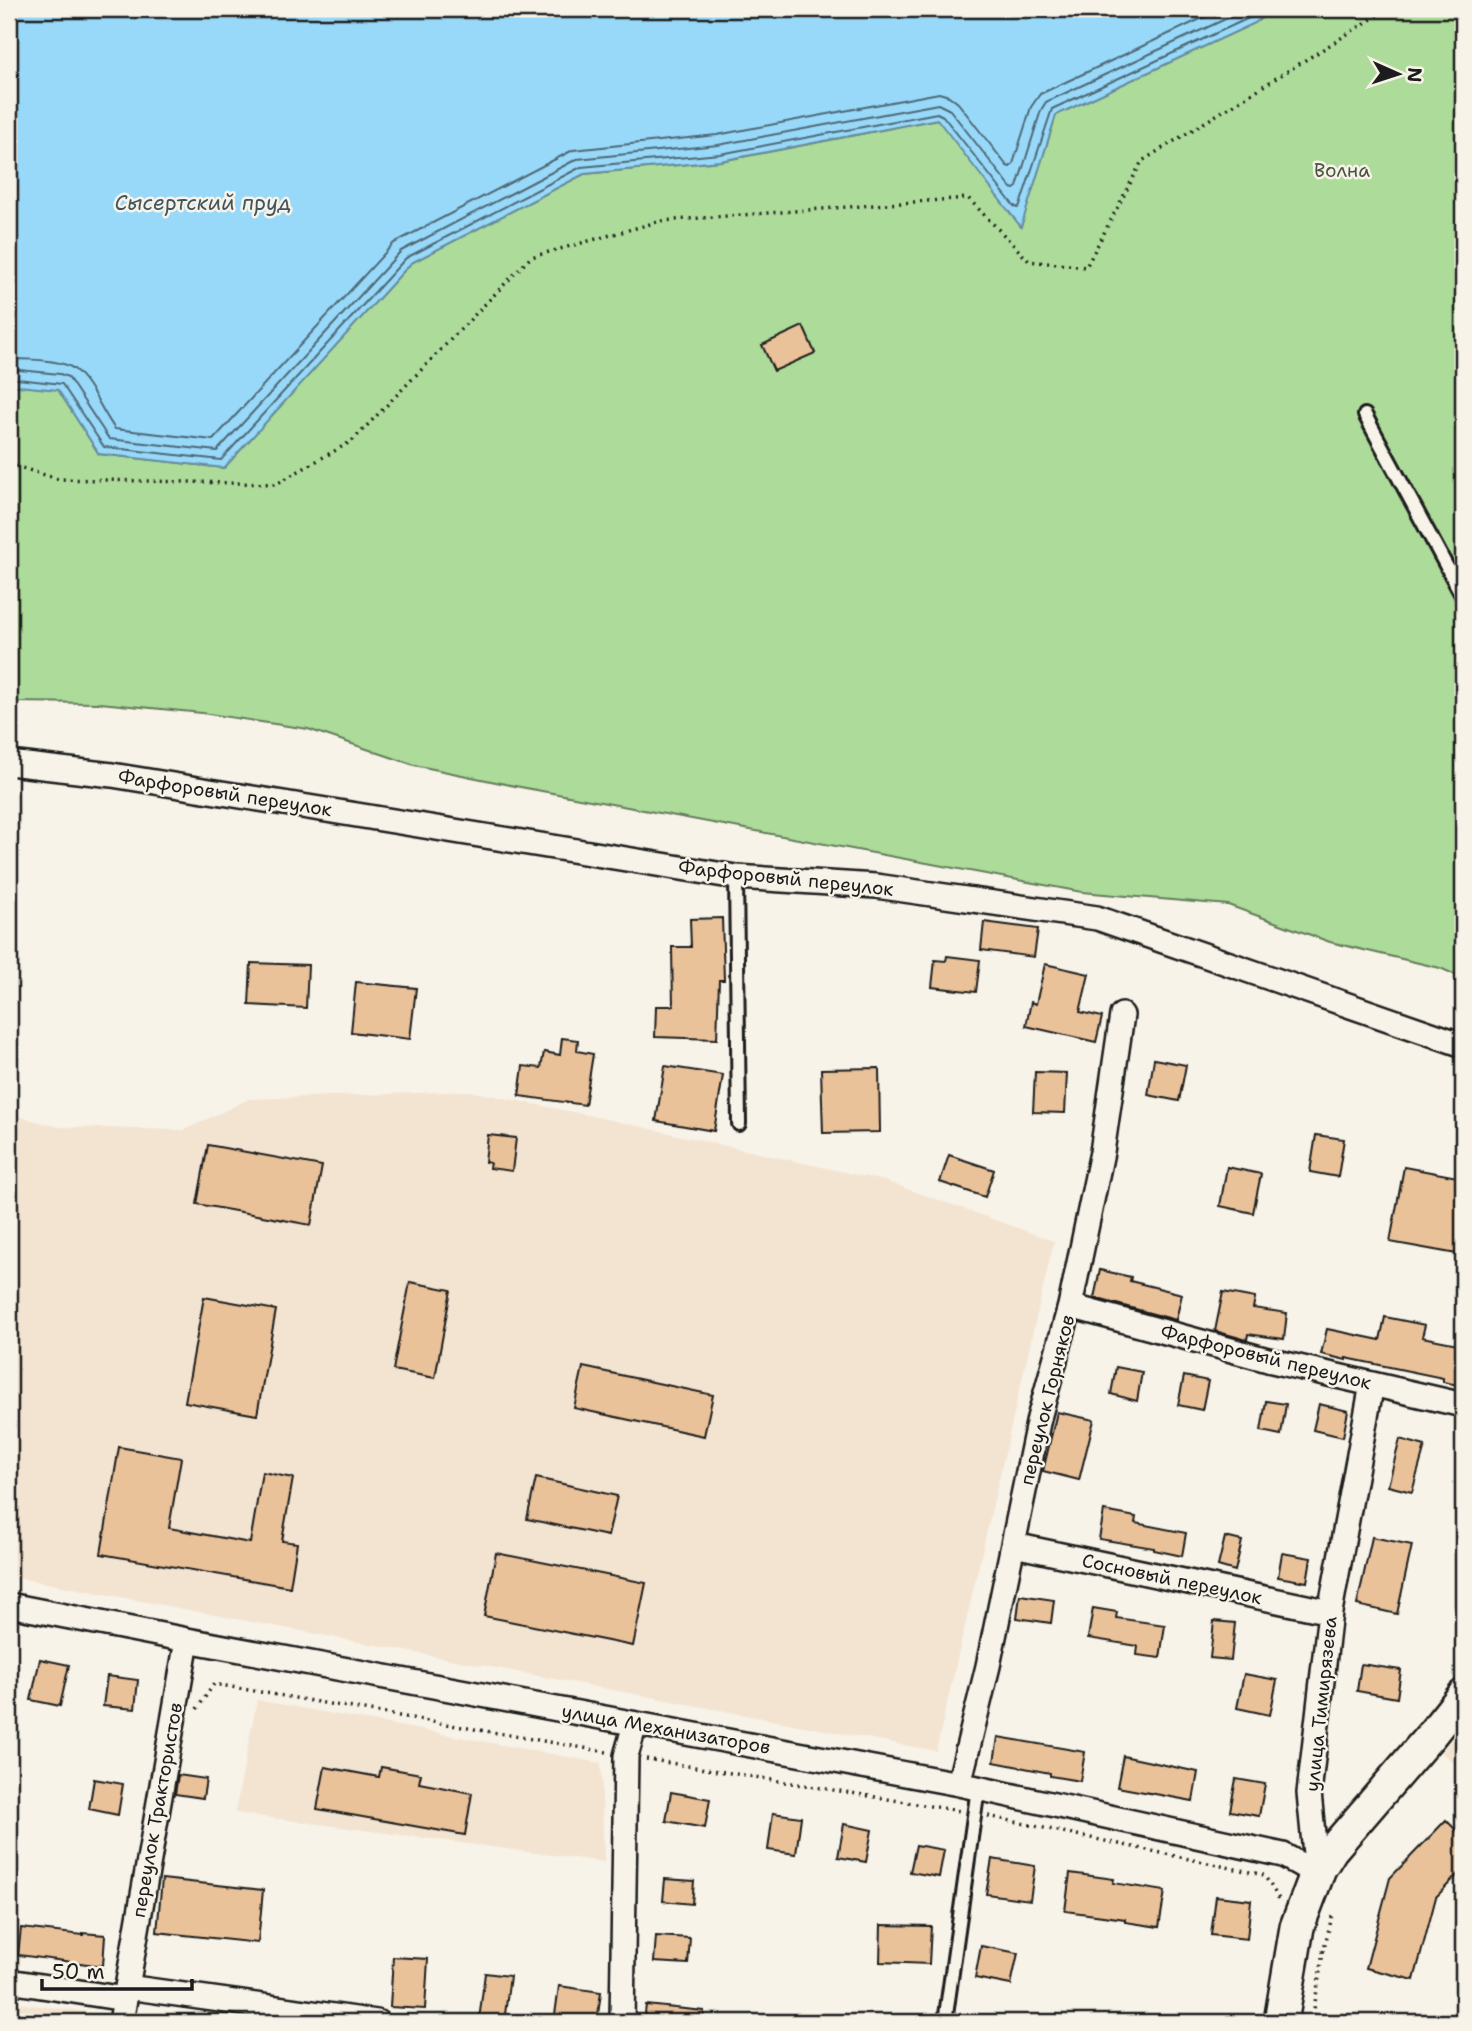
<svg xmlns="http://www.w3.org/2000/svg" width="1472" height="2031" viewBox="0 0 1472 2031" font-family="'Shantell Sans',sans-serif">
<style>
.built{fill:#f3e4d1}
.green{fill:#addb9a;stroke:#647c5b;stroke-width:2}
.water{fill:#98d9fa;stroke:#668da1;stroke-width:2}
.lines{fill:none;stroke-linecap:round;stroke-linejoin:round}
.shore{stroke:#4e6875;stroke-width:2}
.building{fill:#eac29a;stroke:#1c1c1c;stroke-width:2}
.service-casing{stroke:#1c1c1c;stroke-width:18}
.minor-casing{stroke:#1c1c1c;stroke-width:28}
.tertiary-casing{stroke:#1c1c1c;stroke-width:35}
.secondary-casing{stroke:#1c1c1c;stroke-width:38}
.path{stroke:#1c1c1c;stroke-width:3.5;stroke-dasharray:2 5;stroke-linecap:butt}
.service{stroke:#f7f3e8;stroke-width:12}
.minor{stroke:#f7f3e8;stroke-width:23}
.tertiary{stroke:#f7f3e8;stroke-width:30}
.secondary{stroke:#f7f3e8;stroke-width:33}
.labels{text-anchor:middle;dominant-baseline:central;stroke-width:5;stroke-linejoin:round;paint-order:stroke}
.park-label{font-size:19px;fill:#485542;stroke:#f7f3e8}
.street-label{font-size:19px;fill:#1c1c1c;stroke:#f7f3e8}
.water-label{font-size:21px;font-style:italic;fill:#41555f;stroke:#f7f3e8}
</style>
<rect width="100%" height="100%" fill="#f7f3e8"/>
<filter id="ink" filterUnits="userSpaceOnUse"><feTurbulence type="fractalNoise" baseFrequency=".0143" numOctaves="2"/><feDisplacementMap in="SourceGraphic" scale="14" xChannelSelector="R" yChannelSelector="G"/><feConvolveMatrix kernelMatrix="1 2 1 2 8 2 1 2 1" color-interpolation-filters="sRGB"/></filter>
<g filter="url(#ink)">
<path class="built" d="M470,1091L597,1117L885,1181L1054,1241L936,1751L9,1576V1114L59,1127L184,1130L249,1099Z
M257,1700L601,1763L604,1862L235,1813Z
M1463,1725V1771L1441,1752Z
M9,2002L105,2014L103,2022H9Z"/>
<path class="green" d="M1273,9H1463V978L1440,968L1330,942L1228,905L1082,892L515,786L414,765L308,729L202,713L100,703L9,702V385L58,389L99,454L224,468L411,263L584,174L721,161L938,119L1021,226L1056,115L1255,23Z"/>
<path class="water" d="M9,9H1273L1255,23L1056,115L1021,227L937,119L720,161L584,174L411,263L224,468L99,454L58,390L9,385Z"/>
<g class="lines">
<path class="shore" d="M9,359C25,359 62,359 74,369C91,382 102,412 115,429L213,440L394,243L573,150L717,135L939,93L949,96L958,103L1007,166L1010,167L1013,164L1031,107L1040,94L1222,9
M9,369L60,374L68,377L109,439L217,451L401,251L577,159L718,145L938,104L950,110L1011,188L1014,189L1017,187L1041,110L1046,102L1247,9
M9,378L62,384L104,447L221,460L406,258L581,167L720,154L937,113L943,116L1014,206L1018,208L1020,205L1052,109L1251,17L1262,9"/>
</g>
<path class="building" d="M803,326L815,353L774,371L762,345Z
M722,918L724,980H719L717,1039L655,1037L656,1006H673L672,947H691L690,919Z
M984,922L1038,929L1034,957L981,950Z
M947,956L980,960L976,992L932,987L935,960L946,961Z
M251,963L308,965L306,1008L249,1005Z
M1045,964L1089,974L1080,1012L1102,1017L1096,1042L1026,1026L1031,1002L1036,1004Z
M356,982L416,988L410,1039L351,1032Z
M562,1038L578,1040L577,1051L593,1054L585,1105L519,1096L523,1066L541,1068L544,1052L560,1055Z
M1154,1059L1186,1065L1179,1101L1148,1095Z
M665,1066L723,1075L714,1131L656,1121Z
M879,1068L880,1132L823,1133L821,1069Z
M1035,1072L1067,1073L1065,1113L1033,1112Z
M488,1135L516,1138L512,1171L489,1168L490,1163L485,1162Z
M1316,1135L1344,1139L1338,1177L1310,1172Z
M208,1145L322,1166L311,1225L197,1204Z
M949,1155L994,1170L985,1197L940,1182Z
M1227,1167L1261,1174L1253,1213L1220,1206Z
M1404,1167L1463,1178V1221L1457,1254L1390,1242Z
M1100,1270L1131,1277L1130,1281L1182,1294L1176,1320L1094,1298Z
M410,1282L451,1290L435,1378L393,1370Z
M1223,1292L1255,1298L1253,1308L1287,1313L1284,1339L1248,1334L1247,1340L1215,1331Z
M204,1297L276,1310L257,1415L185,1402Z
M1385,1317L1425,1325L1422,1337L1463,1345V1386L1443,1382V1378L1346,1358V1360L1321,1354L1327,1329L1380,1340Z
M583,1367L713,1395L704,1436L574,1408Z
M1116,1367L1142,1372L1137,1401L1111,1394Z
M1184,1376L1208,1381L1202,1410L1178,1405Z
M1266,1401L1286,1404L1281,1435L1261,1431Z
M1319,1404L1348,1411L1343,1437L1313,1430Z
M1057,1412L1094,1420L1079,1480L1043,1471Z
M1400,1439L1425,1446L1412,1492L1388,1486Z
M119,1447L181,1458L169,1528L250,1543L262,1472L293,1478L282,1541L297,1543L290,1587L101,1554Z
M536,1478L617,1496L608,1536L527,1519Z
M1104,1511L1136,1517L1135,1523L1186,1533L1182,1556L1154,1550V1548L1099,1539Z
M1225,1537L1242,1541L1235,1571L1218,1566Z
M1372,1537L1412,1545L1397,1614L1357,1605Z
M496,1553L646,1583L633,1646L484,1616Z
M1282,1553L1311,1558L1307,1582L1278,1577Z
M1020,1595L1054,1600L1051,1623L1017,1618Z
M1093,1608L1117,1612L1116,1618L1165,1625L1160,1658L1137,1655L1138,1646L1088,1638Z
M1214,1621L1235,1623L1231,1660L1210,1658Z
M40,1659L69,1665L60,1706L31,1700Z
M1361,1664L1401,1670L1397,1698L1357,1691Z
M1244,1674L1277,1680L1270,1715L1237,1708Z
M107,1676L138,1680L135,1709L103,1706Z
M998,1737L1085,1752L1080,1781L1050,1776V1773L994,1762Z
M1123,1756L1198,1772L1193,1801L1117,1787Z
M325,1767L379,1777L381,1767L421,1774L419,1783L472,1793L465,1835L317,1809Z
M178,1775L206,1779L203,1798L175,1794Z
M94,1779L123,1784L118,1815L89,1809Z
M1236,1779L1265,1784L1259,1816L1230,1811Z
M671,1792L710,1799L705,1828L666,1821Z
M773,1813L801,1817L796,1854L768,1850Z
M1446,1820L1463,1837V1869L1436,1897L1414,1980L1366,1968L1390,1878Z
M844,1824L872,1830L866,1862L838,1857Z
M916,1845L944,1850L939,1877L910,1872Z
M992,1859L1035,1866L1030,1900L986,1894Z
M1070,1873L1114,1879L1113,1883L1165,1891L1159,1927L1125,1922V1919L1065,1911Z
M162,1879L263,1890L258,1943L157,1932Z
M665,1879L694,1881L692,1904L663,1901Z
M1216,1896L1251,1900L1247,1939L1211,1935Z
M881,1925L931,1926L929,1964L880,1962Z
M21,1928L83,1935V1933L105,1935L103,1966L18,1955Z
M656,1936L690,1938L688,1964L654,1962Z
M981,1946L1018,1953L1011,1985L975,1978Z
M393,1957L428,1959L425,2009L390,2007Z
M485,1973L510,1976L504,2022L479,2020Z
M559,1986L601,1992L597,2022H554Z
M646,2005L704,2011L703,2022H644Z"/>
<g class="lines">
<g class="service-casing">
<path id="service" d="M1365,415L1463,597
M736,877L739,1124
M945,2022L978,1788"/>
</g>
<g class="minor-casing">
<path id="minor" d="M9,763L112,775L736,877L876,886L1097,918L1463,1045
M1070,1306L1268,1360L1463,1405
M1014,1545L1330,1612
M9,1605L187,1640L959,1784L1283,1855L1317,1874
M959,1784L988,1666L1039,1418L1070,1306L1102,1152L1122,1015
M1317,1874L1309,1793L1330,1612L1372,1384
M9,1981L125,1999
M127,1987L377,2022
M121,2022L187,1640
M622,2022L626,1756L635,1724"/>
</g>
<g class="tertiary-casing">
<path id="tertiary" d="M1317,1874L1332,1850L1431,1735L1463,1695"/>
</g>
<g class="secondary-casing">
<path id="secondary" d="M1281,2022L1297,1927L1317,1874"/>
</g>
<path class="path" d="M9,464L58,479L276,484L352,441L531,257L661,221L968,198L1029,261L1086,267L1142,161L1388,9
M197,1709L214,1684L607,1752
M646,1759L960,1811
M988,1816L1264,1875L1279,1899
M1323,1952L1333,1913
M1312,2022L1323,1952L1319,1948"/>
<use href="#service" class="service"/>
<use href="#minor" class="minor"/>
<use href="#tertiary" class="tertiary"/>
<use href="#secondary" class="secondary"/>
</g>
</g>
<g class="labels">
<g class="park-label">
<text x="1342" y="170">Волна</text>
</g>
<g class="street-label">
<text transform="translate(225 793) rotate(9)">Фарфоровый переулок</text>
<text transform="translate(786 878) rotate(6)">Фарфоровый переулок</text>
<text transform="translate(1266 1357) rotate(14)">Фарфоровый переулок</text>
<text transform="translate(1047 1400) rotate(-76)">переулок Горняков</text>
<text transform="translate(1172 1579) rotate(12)">Сосновый переулок</text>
<text transform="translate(1321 1704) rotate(-84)">улица Тимирязева</text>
<text transform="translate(666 1729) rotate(10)">улица Механизаторов</text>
<text transform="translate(157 1810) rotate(-80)">переулок Трактористов</text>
</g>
<g class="water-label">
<text x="203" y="203">Сысертский пруд</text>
</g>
</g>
<rect width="1472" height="2031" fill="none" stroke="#f7f3e8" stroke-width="35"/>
<rect x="18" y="18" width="1437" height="1996" fill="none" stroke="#1c1c1c" stroke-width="2.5" filter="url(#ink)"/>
<g transform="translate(1398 74) rotate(93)" stroke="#f7f3e8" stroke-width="5" paint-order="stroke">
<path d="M0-5L12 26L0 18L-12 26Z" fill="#1c1c1c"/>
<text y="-10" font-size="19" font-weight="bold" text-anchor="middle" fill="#1c1c1c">N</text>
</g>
<path d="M42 1979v10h150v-10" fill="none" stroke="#1c1c1c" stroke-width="3.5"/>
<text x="52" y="1979" font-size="21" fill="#1c1c1c" stroke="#f7f3e8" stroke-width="5" paint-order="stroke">50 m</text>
</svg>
